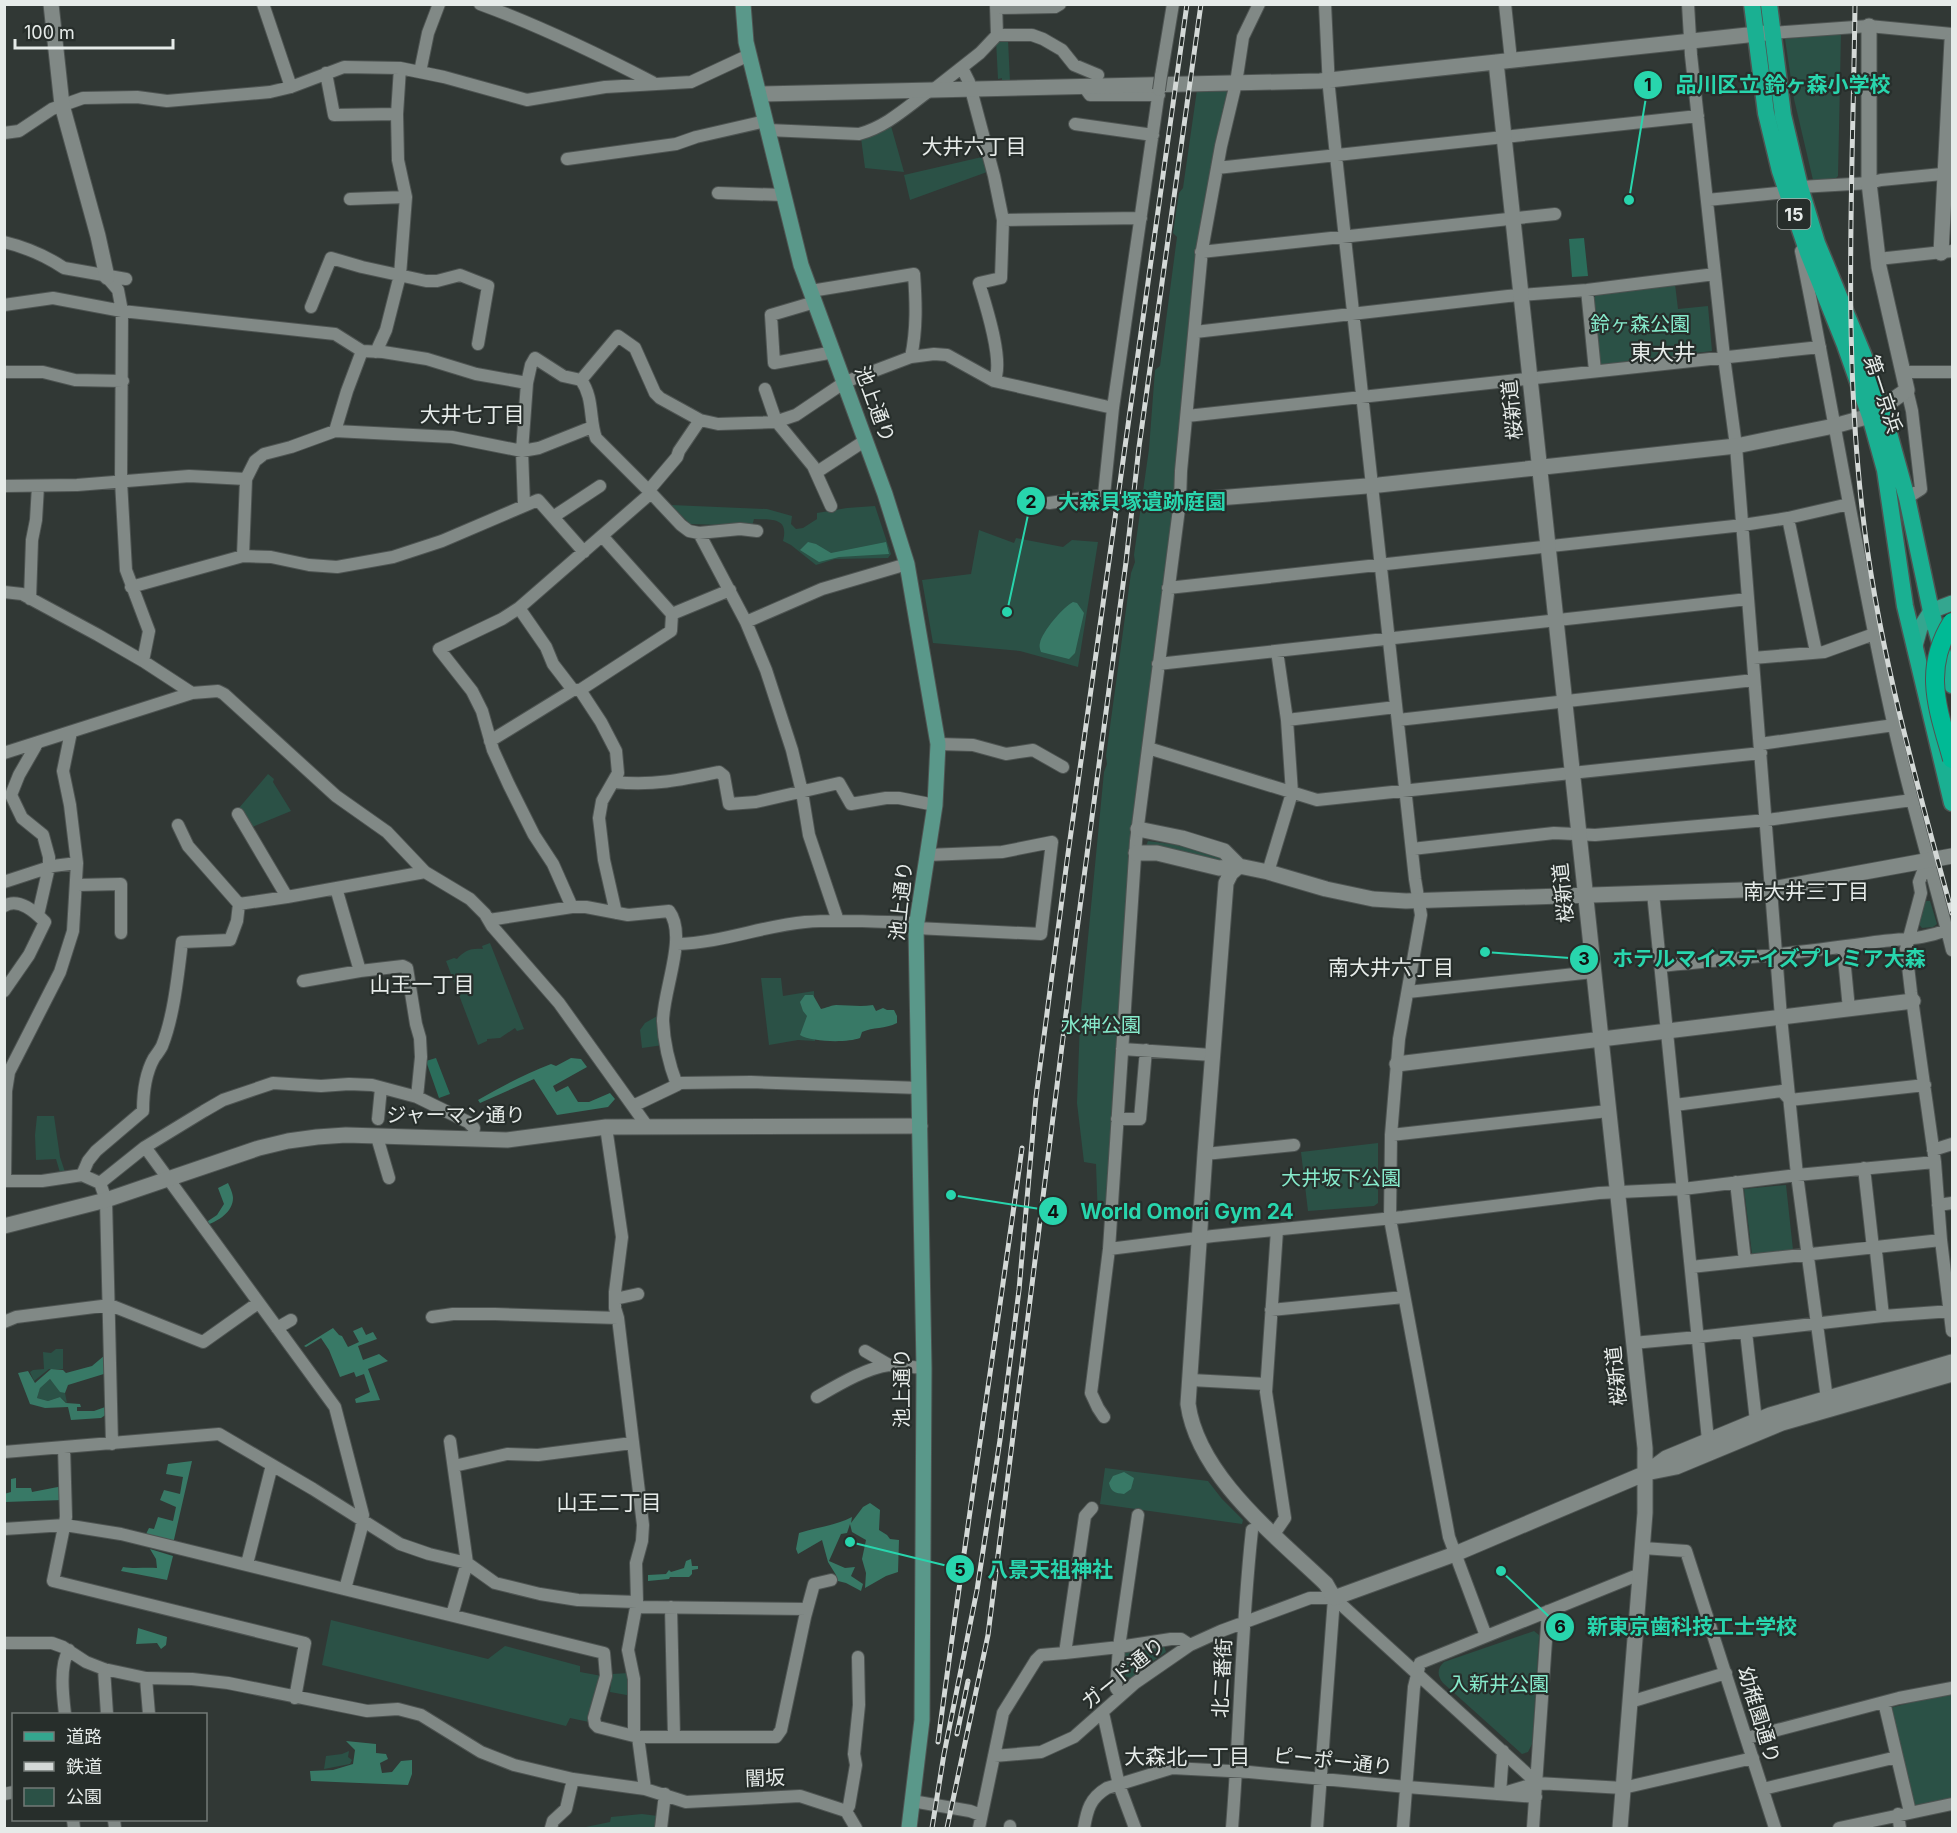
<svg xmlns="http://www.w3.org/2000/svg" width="1957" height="1833" viewBox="0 0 1957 1833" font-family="Inter,'Noto Sans JP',sans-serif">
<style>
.green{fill:#2b5146}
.forest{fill:#387966}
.water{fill:#2b6d5b}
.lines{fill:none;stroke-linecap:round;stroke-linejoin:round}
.minor-casing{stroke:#4e5452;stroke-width:14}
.tertiary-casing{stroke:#4e5452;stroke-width:17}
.secondary-casing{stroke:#4e5452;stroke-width:17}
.primary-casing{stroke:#4e5452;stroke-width:17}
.trunk-casing{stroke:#4e5452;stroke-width:19}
.minor{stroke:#818986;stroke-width:12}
.tertiary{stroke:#818986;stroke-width:15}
.secondary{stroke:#5a988a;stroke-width:15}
.primary{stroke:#34a68f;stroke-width:15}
.trunk{stroke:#1ab092;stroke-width:16}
.rail-casing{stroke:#d4d9d7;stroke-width:5}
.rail{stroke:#272e2b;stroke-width:3;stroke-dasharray:9;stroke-linecap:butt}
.minor-bridge-casing{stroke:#4e5452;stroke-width:14;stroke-linecap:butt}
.motorway-bridge-casing{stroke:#4e5452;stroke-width:20;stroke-linecap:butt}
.minor-bridge{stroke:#818986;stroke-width:12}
.motorway-bridge{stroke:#00ba95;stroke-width:18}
.labels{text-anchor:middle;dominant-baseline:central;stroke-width:4.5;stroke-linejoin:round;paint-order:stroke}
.shield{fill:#272e2b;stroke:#adb2b0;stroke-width:1.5}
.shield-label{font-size:18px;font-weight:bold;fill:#e6ebe9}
.park-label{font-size:20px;fill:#86eacb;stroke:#272e2b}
.street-label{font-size:20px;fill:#e6ebe9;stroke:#272e2b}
.neighbourhood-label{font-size:21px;fill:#e6ebe9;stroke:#272e2b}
.quarter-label{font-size:22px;fill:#e6ebe9;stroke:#272e2b}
.leader{fill:none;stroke:#28d5ad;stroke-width:2}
.callout-dot{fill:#28d5ad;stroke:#272e2b;stroke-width:2}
.mark-label{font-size:18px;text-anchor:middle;font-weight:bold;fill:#111}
.callout-label{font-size:21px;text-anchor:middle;font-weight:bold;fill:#28d5ad;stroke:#272e2b;stroke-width:4.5;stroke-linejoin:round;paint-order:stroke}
</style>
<rect width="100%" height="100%" fill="#313835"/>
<path class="green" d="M1841,33L1838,176L1835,179L1813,180L1794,99L1785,39Z
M996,40H1008L1010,82H1002V78L998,79Z
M1224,88L1230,96L1212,179L1169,555L1106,1220L1098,1219L1096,1164L1084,1162L1077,1103L1080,1021L1104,772L1107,764L1106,756L1131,573L1135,562L1134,555L1149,449L1155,370L1160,366L1177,237L1173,233L1179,193L1183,188L1197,90Z
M891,126L904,172L865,168L861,138Z
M982,157L987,172L910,200L904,175Z
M1675,284L1678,309L1708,306L1712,351L1599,365L1592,300L1597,294Z
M671,505L767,509L792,516L791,524L796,529L803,528L817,519V513L847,508L875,506L891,554L888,558L835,559L816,565L791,545L783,541C789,517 772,520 754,519L752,526L690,524Z
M979,530L1014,543L1016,538L1063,547L1072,540L1098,542L1078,667L1020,651L933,643L922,580L971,574Z
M268,774L274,779L273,782L291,811L250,828L239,808Z
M1148,841L1178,845L1222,857L1223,861L1146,846Z
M1926,901H1930L1937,924L1933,927L1922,928L1918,923Z
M490,943L524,1029L517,1031L515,1028L500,1038L487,1039V1041L478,1045L446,961L454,958L457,959C465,950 471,948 483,949L482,946Z
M761,978H781L783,996L814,991L815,1041L798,1040L769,1045Z
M659,1015L663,1045L642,1048L640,1030L645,1023Z
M37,1116H54L60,1157L66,1175L61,1176L56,1159L36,1160L35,1135Z
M1378,1143V1203L1374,1206L1308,1211L1301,1152Z
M1786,1185L1793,1250L1752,1254L1744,1189Z
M56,1349H63V1369H49L34,1381L30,1372L33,1370L44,1369L43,1352L51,1353Z
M50,1379L60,1391L65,1393L67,1403L60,1397L48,1401L37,1398L40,1387Z
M1105,1468L1208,1481L1222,1499L1243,1520L1242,1524L1100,1504Z
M331,1620L488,1659L505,1646L580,1666V1672L602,1676L589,1722L570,1718L566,1726L322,1665Z
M1534,1631L1539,1635V1638L1532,1744L1528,1752L1522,1754L1443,1683C1437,1676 1437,1668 1444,1662Z
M1164,1646L1166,1652L1143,1668L1132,1678L1122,1676L1123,1654L1128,1651Z
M629,1673L632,1696L610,1692L612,1674Z
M1948,1693L1952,1695V1799L1913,1806L1890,1708Z
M349,1751L348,1757L352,1760L350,1764L324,1769L326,1756L342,1754Z
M642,1814L658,1816L657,1828H581L610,1822L611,1817Z"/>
<path class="forest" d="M808,542L816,544L831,553L886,542L889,554L839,557L819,562L800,550Z
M1073,602L1077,603L1084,613L1075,653L1069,659L1041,652C1040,649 1039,646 1040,643C1042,632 1063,607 1073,602Z
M805,995H813L821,1009C826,1008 832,1005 836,1005C849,1005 860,1007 873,1005L876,1011L883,1008L887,1010H894L897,1016V1023C885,1029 873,1027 862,1032L860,1038C847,1043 811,1042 800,1035L807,1016L803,1011L800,1002Z
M571,1058L581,1059L587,1067L553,1086L556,1092L568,1086L578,1102H589L610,1093L615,1099L608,1107L557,1115L534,1079L480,1103L478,1100C502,1086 525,1074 551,1064L556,1066Z
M228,1183C230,1187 233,1194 233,1198C233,1212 218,1221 207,1225L208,1221L217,1215L224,1204L218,1188Z
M362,1327L366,1335L373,1332L377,1339L358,1346L363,1360L379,1354L388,1361L368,1369L380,1400L356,1403L355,1399L370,1392L364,1374L356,1377L354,1372L340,1377L329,1350L321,1338L306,1347L304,1346L333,1328L339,1335L342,1336L348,1347L359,1342L353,1331Z
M105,1355L107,1373L68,1385L65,1393L60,1392L50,1379L40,1388L37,1398L48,1401L60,1397L66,1403L80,1404L81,1407H77V1411H94L108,1406L107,1414L101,1418L71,1420L68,1407L45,1408L30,1404L18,1373L28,1371L35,1383L51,1369L63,1370L66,1373L92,1366Z
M192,1461L173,1544L145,1536L149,1528L154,1529L158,1517L173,1521L176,1507L160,1500L164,1490L180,1494L183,1477L166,1474L168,1464Z
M1124,1472L1134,1478L1131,1489L1124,1494C1115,1493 1111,1492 1109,1483L1113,1476Z
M16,1478V1488H31L32,1492L63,1486V1500L5,1502L4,1494L11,1492V1479Z
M870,1503L880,1510L879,1530L887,1535L890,1539L899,1540L898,1572L886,1576L865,1588L866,1573L862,1559L866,1540L852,1532L850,1524L847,1533L841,1534L829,1561L845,1568L855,1567L851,1576L863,1584L861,1591L846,1583L830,1579L836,1575L828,1562L822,1540L798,1554L796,1549L799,1533C817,1527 835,1526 852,1517L851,1523L863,1507Z
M150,1549L173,1556L167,1580L121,1571L123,1567C135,1569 145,1567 157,1568L156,1559Z
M691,1559L692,1566H698V1569L692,1570V1574L689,1577H670L669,1579L648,1581V1575L666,1574L669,1570L671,1572L684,1568L686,1561Z
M138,1628L167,1637L166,1645L161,1649L157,1643L136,1644Z
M346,1741L376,1744V1753L386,1754L388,1759L380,1763L382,1773L392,1772L401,1761L412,1760V1774L408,1785L311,1781L310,1771L333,1770L353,1764L355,1750Z"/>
<path class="water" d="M1584,238L1588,276L1572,277L1569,239Z
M436,1058L450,1094L439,1098L426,1061Z"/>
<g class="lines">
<g class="minor-casing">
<path id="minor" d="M263,4L291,87
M480,4C540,26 596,53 652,82L653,83
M1325,4L1329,88L1336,156L1415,879L1421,915L1399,1039L1391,1135L1390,1219L1449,1537L1486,1636
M1505,4L1511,60
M1688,4L1691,55L1724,357L1736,446L1781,1017L1797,1175L1827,1399
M996,8L1055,7L1060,4
M1772,33L1869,26L1952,34
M997,35H1032L1043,39L1062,50L1074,65L1098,75
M962,68L969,82L994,176L1003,220L1001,278L979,283C985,303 1005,363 994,381
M420,72L428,33L439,4
M326,73L334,115L397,114
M1161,76L1173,4
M1085,88L1090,95H1159
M933,90L980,53L997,35L996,4
M1075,124L1153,135
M768,130L859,134C886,127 907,107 929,91
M4,133L19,131L52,109L83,98L137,97L167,101L270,92L291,87L344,67L400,68L444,77L527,100L605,87L691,82L749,55
M567,159L676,144L696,137L766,121
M1217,168L1698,116
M1800,187L1869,183L1881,180L1952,173
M718,193L784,195
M350,199L406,197
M1707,200L1787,192
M1003,220L1141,218
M4,242C25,247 46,256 64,268L126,279
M1801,251C1833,408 1858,566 1893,722C1910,799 1933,874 1952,950
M1201,252L1555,214
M1878,259L1952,251
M107,277L118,290L122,311L121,481L126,570L149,631L143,661
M1587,290L1595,371
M811,291L914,274C916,302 917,329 911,357
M815,302L771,315L774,363L834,352
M4,305L53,298L122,311L335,334L362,351L383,352L427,359L476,374L527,383L531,365L535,358L563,376L581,380C594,398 589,419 596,438L651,493L681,525L689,531L699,533L740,529L757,531
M311,307L331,258L362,267L426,281H437L460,275L488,286L478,344
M1195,332L1508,296L1587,290L1715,274
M376,352L386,330L400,275L406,197L398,160L397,114L400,68
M4,372H43L75,380L123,381
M1903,372H1952
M581,380L618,336L635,348L655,393L660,398L700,420L718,424L775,422L796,415L845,382L911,357L934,354L947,355L994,381L1113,408
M765,389L776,421L813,466L831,506
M1187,416L1820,347
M335,431L347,391L362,351
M817,472L866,440
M4,486L77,485L189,476L246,479
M649,490L677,457L679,451L700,420
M1907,498L1921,489L1912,411L1907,390
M1049,503L1104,495L1113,408L1159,90
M524,505L522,451L527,383
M553,517L600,486
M1788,518L1816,652
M699,533L746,622L766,670L792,750L802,792L809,835L838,921
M243,556L246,479L255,461L264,454L291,447L335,431L452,437L522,451L539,448L592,427
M131,587L243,556L271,557L309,565L337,567L393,557L442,541L538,500L584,552
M1168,588L1743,525L1788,518L1849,504
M4,592L22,594L98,635L143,661L192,693L218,691L224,694L336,796L387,832L425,872L470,899L485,914L492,926L559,1003L647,1126
M30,599L32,540L36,520L38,486
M519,608L546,647L553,664L573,690
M672,614L730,590
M746,622L822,589L907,564
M1753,658L1824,652L1874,634
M1158,664L1748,599
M580,690L601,722L616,751L618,773L602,801L599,818L604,860L616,913
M1287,720L1396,707
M1398,720L1754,680
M490,741L573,690H580L671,631L672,614L603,537
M938,744L973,745L1006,754L1033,750L1063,767
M1760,744L1894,725
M1148,748L1317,800L1761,753
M4,753L192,693
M614,782C653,786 681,780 719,772L724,776L729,804L756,802L839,783L851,804L886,798H899L935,805
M238,814L287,897
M1412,849L1554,833L1595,835L1767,820L1912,800
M1927,861L1919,882L1921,893L1906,949L1911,992L1935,1162L1941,1240L1952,1331
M1268,872L1292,793L1287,720L1277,651
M4,882L53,866L77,863
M77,885L121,884V933
M336,888L360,971
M1653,893L1708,1440
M239,904L287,897L425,872
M4,906C19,897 35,912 45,922L29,955L4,991
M572,907L553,864L534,835L509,785L493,750L482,711L472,691L439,649L502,619L519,608L651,493
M38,915L49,867V857L43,835L22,818L11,795L19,775L38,742
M489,920L572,907H586L628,915L669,911C688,936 663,990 663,1021C664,1043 669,1064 677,1085L633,1106
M916,928L1041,934L1052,842L1002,852L927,855
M677,944C721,943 762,926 805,922C842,919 879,922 916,923
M1843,947L1849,1009
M1661,966C1732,959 1804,953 1875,942C1903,938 1921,940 1947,930
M303,981L360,971L403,966L407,968L416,1024L420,1038L421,1057L417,1097
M1408,992L1593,972
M1122,1049L1212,1055
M677,1085L680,1083L751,1082L920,1088
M1675,1105L1782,1091L1790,1100L1925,1085
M378,1119L381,1088
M1117,1119H1140L1146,1050
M606,1127L622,1237L615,1292V1308L618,1318L643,1525L642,1541L636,1563L637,1602L628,1650L634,1679V1735
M1391,1135L1608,1111
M377,1137L389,1178
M145,1147L335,1407L363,1515L361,1530L345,1589
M1933,1150L1952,1144
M1205,1154L1294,1145
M1864,1168L1873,1248L1876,1251L1883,1316
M82,1175L88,1161L96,1151L143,1111C143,1092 145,1074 154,1058C157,1054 160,1050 162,1046C174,1016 178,974 182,942L230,940L237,921L239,904L188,846L178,825
M4,1181H42L82,1175L100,1183L106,1200L112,1444
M5,1181L6,1091L9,1072L60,972L73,931L77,863L70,805L63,771L71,732
M1736,1182L1745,1261
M100,1183L145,1147L204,1111L223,1100L273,1083L321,1086L349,1084L372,1085L417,1097L468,1122L474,1128L472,1140
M1938,1205L1952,1203
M1109,1249L1213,1236L1403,1217L1599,1193L1683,1189L1797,1175L1935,1162
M1691,1267L1941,1240
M615,1299L638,1294
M1271,1310L1404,1297
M432,1317L453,1314H495L618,1318
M4,1322L16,1317L110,1305L203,1342L258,1303
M277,1328L291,1320
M1746,1332L1756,1421
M1633,1343L1698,1337L1883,1316L1952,1311
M865,1351L889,1365L924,1368
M1191,1380L1266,1384
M817,1397C838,1385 866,1368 889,1365
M1104,1417L1098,1408L1091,1393L1109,1249L1136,841L1180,501L1181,471L1202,250L1221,146L1236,83L1243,37L1259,4
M450,1441L467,1563L452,1615
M64,1447L66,1517L53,1581L305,1643L295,1698
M4,1452L219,1434L313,1489L400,1544L429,1554L467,1563L495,1583L540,1594L578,1600L637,1602
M454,1466L507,1454L538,1455L632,1443
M4,1529L65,1525L121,1534L604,1653L606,1676L594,1718L595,1724L598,1727L638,1737H776L781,1730L805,1617L814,1584L831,1580
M1274,1534L1285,1518L1266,1392L1277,1230
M1643,1548L1686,1551L1775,1828
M247,1564L272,1465
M1334,1598L1537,1783
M636,1607L807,1609
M671,1607L674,1737
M4,1643H52L63,1647L86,1662L104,1669L146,1678L192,1679L228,1683L367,1711L398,1709L421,1715L481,1752L514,1765L573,1779L645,1789L686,1802L800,1796L846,1811L856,1828
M1065,1653L1119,1647L1171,1639H1181L1190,1645
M104,1669L107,1714
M146,1678L149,1714
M1121,1695L1116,1688L1119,1647L1138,1515
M1630,1702L1726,1673
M1884,1702L1910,1812
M1103,1713L1119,1785L1135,1828
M65,1714C63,1697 59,1665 69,1650
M638,1737L645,1789
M1747,1738L1899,1698L1952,1688
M994,1756L1041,1752L1074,1737L1135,1683L1190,1645L1221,1631L1310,1598H1334
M1763,1789L1897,1757
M1507,1792L1537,1783L1623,1788L1753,1758
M4,1794L14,1792
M1500,1794L1503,1751
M912,1801L970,1811L981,1815
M846,1811L849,1806L856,1765L854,1754L859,1705L858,1657
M1898,1814L1900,1828
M73,1820L74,1828
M114,1820L115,1828
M551,1828L553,1821L566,1809L573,1779
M661,1828L665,1794
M979,1828L1003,1713L1036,1660L1041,1655L1065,1653L1085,1516L1092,1508
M1010,1828V1826
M1084,1828C1087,1810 1090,1798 1107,1788L1172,1768L1249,1772L1407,1787L1536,1797
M1232,1828C1240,1729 1241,1629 1252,1530
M1317,1828L1334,1598
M1403,1828L1414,1687L1420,1663L1640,1574
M1533,1828L1548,1611
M1839,1828L1952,1804"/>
</g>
<g class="tertiary-casing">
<path id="tertiary" d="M51,4L62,105L98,236L107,277
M1496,62L1645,1448V1513L1620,1828
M759,94L1320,81L1766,33
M1941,253L1952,41
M1180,501L1379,485L1736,446L1834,426L1870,416L1907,390L1879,267L1869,183V26
M1138,829L1182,838L1224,851L1239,866
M1136,853H1157L1219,868L1239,866L1268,872L1326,889L1373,899L1406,901L1772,889L1952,856
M1239,866L1231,873L1226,883L1205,1154L1188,1404C1198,1476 1276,1536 1326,1584L1334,1598L1455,1554L1646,1473L1666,1458L1770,1415L1952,1362
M1397,1064L1913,1001
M4,1226L106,1200L259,1148L288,1141L317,1137L346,1135L507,1140L606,1127L920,1126
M1651,1472L1676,1467L1782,1423L1952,1374"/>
</g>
<g class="secondary-casing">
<path id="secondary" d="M743,4L746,42L801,265L885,494L907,564L938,744L935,805L916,928L924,1368L922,1720L909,1828"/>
</g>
<g class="primary-casing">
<path id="primary" d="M1915,646L1920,628L1931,611L1952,603"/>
</g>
<g class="trunk-casing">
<path id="trunk" d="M1752,4L1766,113L1780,171L1808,253L1845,345L1870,416L1885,470L1905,606L1952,803
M1769,4L1783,115L1800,187L1817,243L1863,354L1882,408L1907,498L1931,611L1952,685"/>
</g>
<use href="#minor" class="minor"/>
<use href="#tertiary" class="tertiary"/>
<use href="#secondary" class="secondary"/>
<use href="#primary" class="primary"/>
<use href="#trunk" class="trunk"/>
<g class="rail-casing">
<path id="rail" d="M1855,4C1853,172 1843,341 1862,508C1877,645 1916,780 1952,913
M957,1734L968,1681
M938,1742C964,1544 995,1346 1022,1148
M932,1828L944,1754L977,1590L1000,1440L1019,1290L1036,1097L1067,861L1187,4
M947,1828L988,1635L1070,982L1126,562L1139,447L1201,4"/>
</g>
<use href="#rail" class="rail"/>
<g class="minor-bridge-casing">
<path id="minor-bridge" d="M1159,90L1161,76"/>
</g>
<g class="motorway-bridge-casing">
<path id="motorway-bridge" d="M1952,622C1922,670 1938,709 1952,759"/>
</g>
<use href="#minor-bridge" class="minor-bridge"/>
<use href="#motorway-bridge" class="motorway-bridge"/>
</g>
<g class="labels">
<rect class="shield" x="1777.5" y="199" width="33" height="30" rx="4.5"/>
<g class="shield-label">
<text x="1794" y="214">15</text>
</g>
<g class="park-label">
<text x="1640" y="324">鈴ヶ森公園</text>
<text x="1101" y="1025">水神公園</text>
<text x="1341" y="1178">大井坂下公園</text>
<text x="1499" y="1684">入新井公園</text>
</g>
<g class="street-label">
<text transform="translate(1883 394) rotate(72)">第一京浜</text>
<text transform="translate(875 404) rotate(70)">池上通り</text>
<text transform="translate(1512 410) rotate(-96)">桜新道</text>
<text transform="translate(1563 893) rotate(-96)">桜新道</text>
<text transform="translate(901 901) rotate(-84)">池上通り</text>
<text x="456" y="1115">ジャーマン通り</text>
<text transform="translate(1616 1376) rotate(-96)">桜新道</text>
<text transform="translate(902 1388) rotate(-90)">池上通り</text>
<text transform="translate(1123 1673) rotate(-39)">ガード通り</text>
<text transform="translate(1222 1678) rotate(-87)">北二番街</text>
<text transform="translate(1759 1715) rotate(73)">幼稚園通り</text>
<text transform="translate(1333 1761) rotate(6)">ピーポー通り</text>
<text transform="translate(765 1778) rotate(-2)">闇坂</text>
</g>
<g class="neighbourhood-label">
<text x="974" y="146">大井六丁目</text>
<text x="472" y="414">大井七丁目</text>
<text x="1806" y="891">南大井三丁目</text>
<text x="1391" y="967">南大井六丁目</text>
<text x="422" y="984">山王一丁目</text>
<text x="609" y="1502">山王二丁目</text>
<text x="1187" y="1756">大森北一丁目</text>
</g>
<g class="quarter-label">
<text x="1663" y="352">東大井</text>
</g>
</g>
<path class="leader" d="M1629 200L1648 85M1007 612L1031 501M1485 952L1584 959M951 1195L1053 1211M850 1542L960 1569M1501 1571L1560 1627"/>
<g class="callout-dot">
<circle cx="1629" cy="200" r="6"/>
<circle cx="1007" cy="612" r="6"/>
<circle cx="1485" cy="952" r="6"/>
<circle cx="951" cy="1195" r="6"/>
<circle cx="850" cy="1542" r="6"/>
<circle cx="1501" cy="1571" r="6"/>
<circle cx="1648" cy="85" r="15"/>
<circle cx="1031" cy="501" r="15"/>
<circle cx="1584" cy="959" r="15"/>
<circle cx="1053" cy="1211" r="15"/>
<circle cx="960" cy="1569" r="15"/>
<circle cx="1560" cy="1627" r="15"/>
</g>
<g class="mark-label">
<text x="1648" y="91">1</text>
<text x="1031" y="508">2</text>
<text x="1584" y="965">3</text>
<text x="1053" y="1218">4</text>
<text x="960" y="1576">5</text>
<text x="1560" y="1633">6</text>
</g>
<g class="callout-label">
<text x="1783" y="92">品川区立 鈴ヶ森小学校</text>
<text x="1142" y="509">大森貝塚遺跡庭園</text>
<text x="1769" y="966">ホテルマイステイズプレミア大森</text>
<text x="1187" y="1219">World Omori Gym 24</text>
<text x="1050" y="1577">八景天祖神社</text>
<text x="1692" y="1634">新東京歯科技工士学校</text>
</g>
<rect width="1957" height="1833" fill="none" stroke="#e6ebe9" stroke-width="12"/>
<rect x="12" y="1713" width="195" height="108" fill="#272e2b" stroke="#737a77" stroke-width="1.5"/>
<rect x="24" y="1732" width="30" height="9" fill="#34a68f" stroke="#737a77" stroke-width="1.5"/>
<text x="66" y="1743" font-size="18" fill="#e6ebe9">道路</text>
<rect x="24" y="1762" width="30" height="9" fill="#d4d9d7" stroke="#737a77" stroke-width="1.5"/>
<text x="66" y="1773" font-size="18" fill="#e6ebe9">鉄道</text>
<rect x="24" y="1788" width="30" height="18" fill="#2b5146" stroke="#737a77" stroke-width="1.5"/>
<text x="66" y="1803" font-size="18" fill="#e6ebe9">公園</text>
<path d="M15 39v9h158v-9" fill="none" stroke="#e6ebe9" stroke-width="3"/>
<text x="24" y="39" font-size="18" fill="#e6ebe9" stroke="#272e2b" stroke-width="4.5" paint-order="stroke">100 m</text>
</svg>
